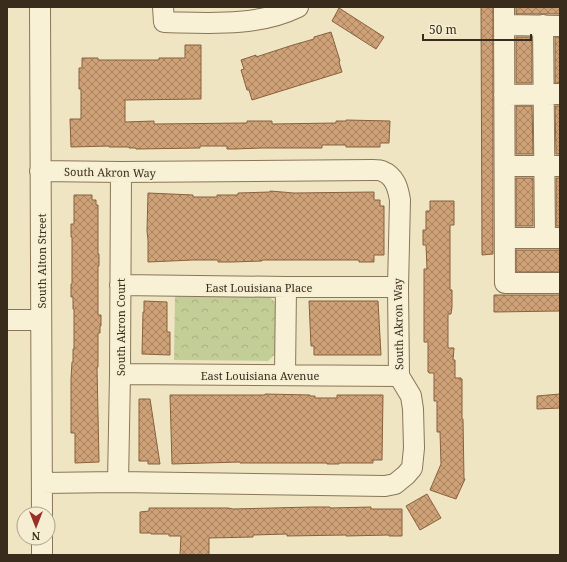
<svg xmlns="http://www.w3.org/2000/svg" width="567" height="562" viewBox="0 0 567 562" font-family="'Noto Serif',serif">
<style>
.forest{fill:url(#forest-crowns)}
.building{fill:url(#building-cross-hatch);stroke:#89613e}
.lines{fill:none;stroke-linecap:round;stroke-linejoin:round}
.minor-casing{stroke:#897659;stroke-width:22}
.minor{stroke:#f9f1d5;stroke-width:20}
.labels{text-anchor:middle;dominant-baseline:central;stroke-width:3.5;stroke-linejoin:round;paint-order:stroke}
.street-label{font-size:11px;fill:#392c1d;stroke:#f6eed2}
</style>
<defs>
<pattern id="forest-crowns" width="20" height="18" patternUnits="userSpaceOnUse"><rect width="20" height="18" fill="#c3cd96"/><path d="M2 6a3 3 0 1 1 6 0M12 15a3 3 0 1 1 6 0" fill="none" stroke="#a8b081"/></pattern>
<pattern id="building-cross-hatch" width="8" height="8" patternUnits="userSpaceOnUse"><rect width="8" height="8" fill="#cea177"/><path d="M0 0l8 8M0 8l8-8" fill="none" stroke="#a88361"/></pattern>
</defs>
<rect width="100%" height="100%" fill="#efe5c2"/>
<path class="forest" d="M175,295H267L275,302L276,353L268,361L174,360Z"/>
<path class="building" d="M481,7H493V254L482,255Z
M516,7H560V14H516Z
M339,8L384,37L376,49L332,21Z
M331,32L340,61L339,62L342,72L252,100L249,90H247L241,70L244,69L241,60L256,55V57L293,45L314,39V37Z
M516,37H532V83H516Z
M555,37H560V83H555Z
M185,45H201V99L125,100V122L154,121V124L247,123V121H272V124L336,123V121H346V120L390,121L389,143H380V147H346V145H322V148H262L234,149H227V146H200V148L136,149V148H129V147H109V146L71,147L70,119H81V89H79V68H82V58H98V60H159V58H185Z
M516,106H532L533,154H516Z
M555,106H560V154H556Z
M516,178H533V226H516Z
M556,178H560V226H556Z
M270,191L294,193L374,192V200H380V206H384V255H374V262H359V260H262V261L232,262H218V260H193L148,262V240L147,231L148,193L193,195V197H217V195H238V193L270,192Z
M74,195H92V200H96V205H98V254H99V266H98V315H101V326H100V333H98V367H97L99,462L75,463V433H71V379L72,362H73V349H74V309H73V297H71V284H72V237H71V224H74Z
M430,201H454V225H450V290H452V307L451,314H448V348H454L453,360H455V378H461V379H462V419H463L464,479H465L456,499L430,490L441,464L440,432H437V401H434V373H429V372H428V342H424V269H427L426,245H423V230H426V211H430Z
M516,250H560V272H516Z
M494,295H560V311L494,312Z
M144,301L167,302V332H170V355L142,354L143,312H144Z
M309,301H378L381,355H314V346H311Z
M265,394L310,395V396H315V398H337V395H383L382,460H373V463H339V464H327V463H240V462L172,464L170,395H265Z
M560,394V408L537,409V396Z
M139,399H150L160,464H148V461H139Z
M427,494L441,518L420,530L406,506Z
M312,507H330V508L371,507V509H402V536H389V535L346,536V535L287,536V534L253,535V537L209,538V555H180L181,536H169V534H151V533H140V512L149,511V508H228L233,509Z"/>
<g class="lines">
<g class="minor-casing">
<path id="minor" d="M40,7L42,514
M163,7L164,22C209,23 257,27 298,7
M504,7L505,283H560
M504,25L560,26
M543,25L545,238H560
M504,95L560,94
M505,166H560
M40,171L121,172L373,170C376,170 380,170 382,171C395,176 398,188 400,200L398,287L399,376L411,396L413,409L414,448L412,468L406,475L395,484L385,486L118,482L42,483
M505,238H545
M120,285L286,287H398
M7,320H41
M120,374L399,376
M285,375L286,287
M118,482L120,374L121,172
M42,538V555"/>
</g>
<use href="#minor" class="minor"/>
</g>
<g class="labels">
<g class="street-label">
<text transform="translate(110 172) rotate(1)">South Akron Way</text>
<text transform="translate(41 261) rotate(-90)">South Alton Street</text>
<text x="259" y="287">East Louisiana Place</text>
<text transform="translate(398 324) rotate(-91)">South Akron Way</text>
<text transform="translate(120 327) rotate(-90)">South Akron Court</text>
<text x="260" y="375">East Louisiana Avenue</text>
</g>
</g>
<rect width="567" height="562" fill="none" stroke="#392c1d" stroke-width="16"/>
<g transform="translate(36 526) rotate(180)"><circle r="19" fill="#f6eed2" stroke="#aaa08a"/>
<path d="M0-3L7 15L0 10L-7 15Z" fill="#9a2f27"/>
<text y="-6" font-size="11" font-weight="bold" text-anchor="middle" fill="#392c1d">N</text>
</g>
<path d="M423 34v6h108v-6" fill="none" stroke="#392c1d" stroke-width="2"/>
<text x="429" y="34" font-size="12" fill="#392c1d" stroke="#f6eed2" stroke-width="3" paint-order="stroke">50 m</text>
</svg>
